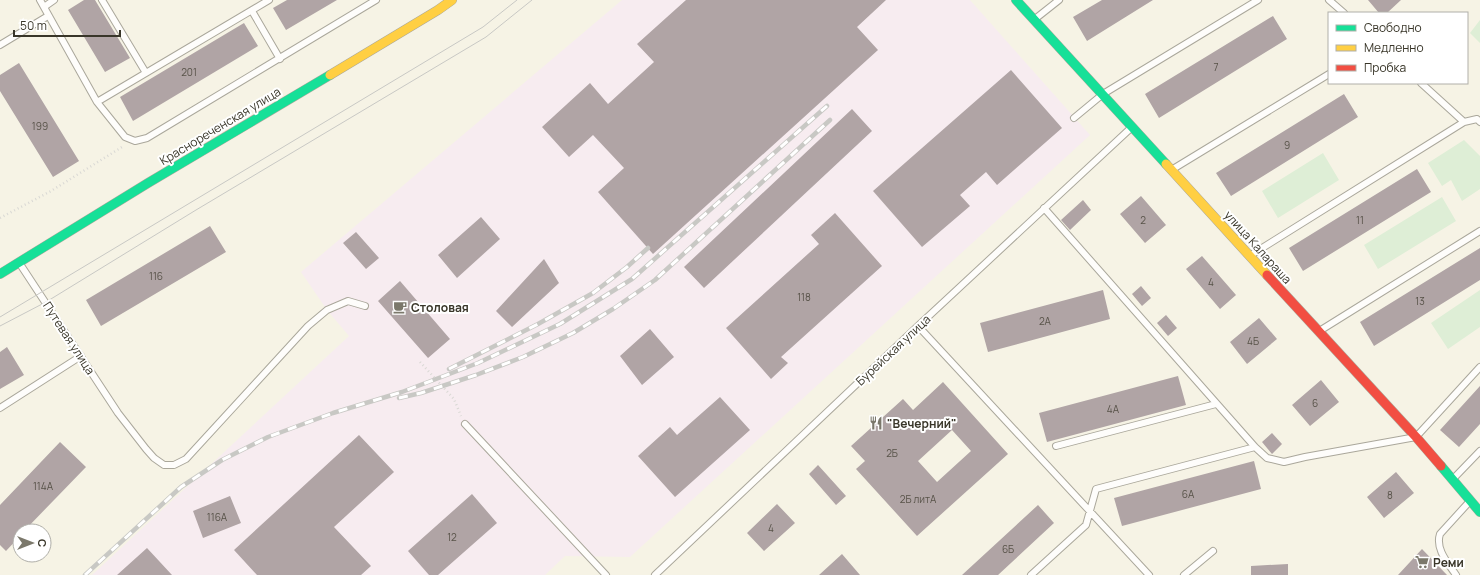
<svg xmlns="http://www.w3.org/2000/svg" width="1480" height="575" viewBox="0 0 1480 575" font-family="Manrope,sans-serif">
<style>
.industrial{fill:#f7ecf0}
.green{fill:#deeed6}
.building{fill:#b0a4a5;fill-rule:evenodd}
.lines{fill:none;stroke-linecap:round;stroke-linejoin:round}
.lane-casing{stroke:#aaa79b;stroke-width:8}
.fast-casing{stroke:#aaa79b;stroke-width:10}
.slow-casing{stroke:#aaa79b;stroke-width:10}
.jam-casing{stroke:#aaa79b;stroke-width:10}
.path{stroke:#d9d8d4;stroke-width:2.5;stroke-dasharray:1 3;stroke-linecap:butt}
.lane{stroke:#fefdfb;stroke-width:6}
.fast{stroke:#16e098;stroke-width:9}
.slow{stroke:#ffcf43;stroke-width:9}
.jam{stroke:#f24e42;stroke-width:9}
.tram{stroke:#c8c8c4;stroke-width:1}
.rail-casing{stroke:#c8c8c4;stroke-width:4.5}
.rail{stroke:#fff;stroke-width:3;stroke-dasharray:9;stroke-linecap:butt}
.labels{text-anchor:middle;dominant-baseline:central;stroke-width:4;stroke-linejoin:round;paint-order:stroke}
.number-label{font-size:10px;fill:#575248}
.street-label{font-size:12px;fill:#393629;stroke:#fff}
.poi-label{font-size:12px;font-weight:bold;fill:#393629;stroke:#fff;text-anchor:start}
</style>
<rect width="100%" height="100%" fill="#f6f3e5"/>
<path class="industrial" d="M622,0H970L1090,135L630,557L565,556L545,575H92L349,336L327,310L301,272Z"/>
<path class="green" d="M1480,20V43L1470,33Z
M1464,140L1480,156V189L1462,201L1451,180L1442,186L1428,163Z
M1323,153L1339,180L1278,218L1262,191Z
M1442,197L1456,221L1378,269L1364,245Z
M1480,290V327L1448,349L1431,323Z"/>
<path class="building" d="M84,0H95L130,58L105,72L68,10Z
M287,0H337L286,30L273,8Z
M686,0H886L857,27L878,50L653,254L598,192L624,168L593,135L569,157L542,127L590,83L608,104L654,62L637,44Z
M1102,0H1153L1087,41L1073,17Z
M1368,0H1401L1387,13H1379Z
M1273,16L1287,39L1159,118L1145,94Z
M244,23L258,46L133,121L120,97Z
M19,63L79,161L53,177L0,91V75Z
M1011,70L1062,128L997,185L986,172L960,195L970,206L922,247L873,191Z
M1344,94L1358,117L1231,196L1216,173Z
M852,109L872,131L704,288L684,267Z
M1417,169L1431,192L1303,271L1289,248Z
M1141,196L1166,225L1145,243L1120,214Z
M1083,200L1091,210L1070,230L1061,220Z
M835,213L882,266L781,357L788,363L771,379L726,328L819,244L811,235Z
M481,217L500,239L457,278L438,255Z
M210,226L226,252L101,326L86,300Z
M356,232L379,258L366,269L343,243Z
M1480,248V280L1374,346L1360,322Z
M1202,256L1236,295L1220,309L1186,269Z
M544,259L559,283L512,327L496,311Z
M400,281L450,339L428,358L378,301Z
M1141,286L1151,298L1142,306L1132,294Z
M1103,290L1110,319L988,352L980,323Z
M1166,315L1177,328L1168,336L1157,323Z
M1259,318L1277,339L1247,364L1230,342Z
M650,329L674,357L642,385L620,356Z
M7,347L24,375L0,389V352Z
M1178,376L1186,405L1047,442L1039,413Z
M1321,380L1339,402L1310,426L1292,405Z
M943,382L1008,454L917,536L856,469L865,461L851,446L903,399L913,410ZM952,430L971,451L937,482L918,461Z
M1480,386V424L1459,447L1440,430Z
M720,397L750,430L675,497L638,456L670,427L677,435Z
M1272,433L1282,444L1272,454L1262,442Z
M359,435L394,472L334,527L371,566L361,575H257L234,550Z
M60,442L86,467L24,531H20V536L6,551L0,545V505Z
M1254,461L1261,489L1122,526L1114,498Z
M818,465L846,496L836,505L809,474Z
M1396,472L1414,493L1384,518L1367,497Z
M472,494L497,523L438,575H429L408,551Z
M230,496L241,523L203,538L193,511Z
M777,504L795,523L764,551L747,533Z
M1038,505L1054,523L998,575H962Z
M147,548L172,575H117Z
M1422,549L1447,575H1398Z
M842,554L860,575H819Z
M1288,564V575H1251V566Z"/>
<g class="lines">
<g class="lane-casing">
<path id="lane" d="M40,0L97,102L125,137L135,141L147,138L376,0
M102,0L146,73
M1329,0L1344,13
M44,7L54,0
M252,11L280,59
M1035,19L1059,0
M0,45L48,16
M1421,83L1464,122L1477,119L1480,122
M97,102L269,0
M1074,118L1103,94L1258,0
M1173,169L1329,74
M1044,208L1255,447L1267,458L1284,462L1305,457L1416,437L1480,367
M1251,255L1464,122
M20,264L118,413L146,449L154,458L164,465H174L186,459L308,326L327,310L348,301L365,306
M918,326L1149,575
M1321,330L1480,231
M0,408L81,356
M465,424L606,575
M1056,446L1216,404
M1453,479L1480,451
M655,575L918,326L1132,127
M1031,575L1086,525L1096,489L1255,447
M1184,575L1213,551
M1456,575C1448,563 1435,549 1440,534L1470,501"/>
</g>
<g class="fast-casing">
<path id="fast" d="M1016,0L1166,164
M0,274L148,183L330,75
M1441,466L1480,512"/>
</g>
<g class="slow-casing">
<path id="slow" d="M330,75L438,10L452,0
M1166,164L1267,275"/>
</g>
<g class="jam-casing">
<path id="jam" d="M1267,275L1416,437L1441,466"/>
</g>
<path class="path" d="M0,218L51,191L122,147
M420,362L454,399L461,416"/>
<use href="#lane" class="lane"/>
<use href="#fast" class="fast"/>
<use href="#slow" class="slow"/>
<use href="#jam" class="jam"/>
<path class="tram" d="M0,317L483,27L517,0
M0,326L46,302L196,210L486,37L532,0"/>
<g class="rail-casing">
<path id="rail" d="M449,369L538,324L593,293L627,267L648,248
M399,398L421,393L476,375L523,357L573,333L613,309L655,280L830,120
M85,575L181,487L222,460L268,437L333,413L402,392L478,363L560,324L632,279L827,106"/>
</g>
<use href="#rail" class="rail"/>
</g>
<defs>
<g id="cafe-bare" transform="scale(1.08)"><path d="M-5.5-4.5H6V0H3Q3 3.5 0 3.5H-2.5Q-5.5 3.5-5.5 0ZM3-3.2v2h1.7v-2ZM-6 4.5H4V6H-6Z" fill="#7b786b" stroke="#fff" stroke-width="2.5" paint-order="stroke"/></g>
<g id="restaurant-bare" transform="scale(1.08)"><path d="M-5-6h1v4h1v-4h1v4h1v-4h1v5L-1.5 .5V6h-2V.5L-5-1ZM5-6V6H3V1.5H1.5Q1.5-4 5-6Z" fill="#7b786b" stroke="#fff" stroke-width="2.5" paint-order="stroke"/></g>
<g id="supermarket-bare" transform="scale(1.08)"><path d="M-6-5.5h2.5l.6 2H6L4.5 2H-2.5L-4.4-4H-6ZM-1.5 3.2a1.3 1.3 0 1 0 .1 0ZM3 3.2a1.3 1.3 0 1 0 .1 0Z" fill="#7b786b" stroke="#fff" stroke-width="2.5" paint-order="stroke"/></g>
</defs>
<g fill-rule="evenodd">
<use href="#cafe-bare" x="400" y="307"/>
<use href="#restaurant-bare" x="876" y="423"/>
<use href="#supermarket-bare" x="1422" y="562"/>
</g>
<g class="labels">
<g class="number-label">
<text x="1216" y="67">7</text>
<text x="189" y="72">201</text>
<text x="40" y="126">199</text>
<text x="1287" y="145">9</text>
<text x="1143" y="220">2</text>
<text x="1360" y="220">11</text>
<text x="156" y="276">116</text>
<text x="1211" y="282">4</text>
<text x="804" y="297">118</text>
<text x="1420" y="301">13</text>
<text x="1045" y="321">2А</text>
<text x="1253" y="341">4Б</text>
<text x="1315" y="403">6</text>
<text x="1113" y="409">4А</text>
<text x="892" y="453">2Б</text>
<text x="43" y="486">114А</text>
<text x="1188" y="494">6А</text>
<text x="1390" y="495">8</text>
<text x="918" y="499">2Б литА</text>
<text x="217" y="517">116А</text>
<text x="771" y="528">4</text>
<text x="452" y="537">12</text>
<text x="1008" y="549">6Б</text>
</g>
<g class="street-label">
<text transform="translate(220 126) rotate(-31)">Краснореченская улица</text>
<text transform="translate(1258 247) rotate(48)">улица Калараша</text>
<text transform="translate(69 338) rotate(57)">Путевая улица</text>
<text transform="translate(893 350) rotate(-43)">Бурейская улица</text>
</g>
<g class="poi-label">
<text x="411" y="307">Столовая</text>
<text x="887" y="423">"Вечерний"</text>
<text x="1433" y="562">Реми</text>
</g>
</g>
<rect x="1328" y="12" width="140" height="72" fill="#ffffff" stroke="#b0afa9"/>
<rect x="1336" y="25" width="20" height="6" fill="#16e098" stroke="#b0afa9"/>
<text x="1364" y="32" font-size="12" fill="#393629">Свободно</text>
<rect x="1336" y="45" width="20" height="6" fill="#ffcf43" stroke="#b0afa9"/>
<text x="1364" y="52" font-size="12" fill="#393629">Медленно</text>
<rect x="1336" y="65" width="20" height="6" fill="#f24e42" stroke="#b0afa9"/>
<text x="1364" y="72" font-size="12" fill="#393629">Пробка</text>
<g transform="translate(32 543) rotate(90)"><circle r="19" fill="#ffffff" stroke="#b0afa9"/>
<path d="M0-3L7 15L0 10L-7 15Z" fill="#7b786b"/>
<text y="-6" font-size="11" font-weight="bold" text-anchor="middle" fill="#393629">С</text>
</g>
<path d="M14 30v6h106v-6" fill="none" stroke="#393629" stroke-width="2"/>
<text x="20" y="30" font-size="12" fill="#393629" stroke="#ffffff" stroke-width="3" paint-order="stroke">50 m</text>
</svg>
